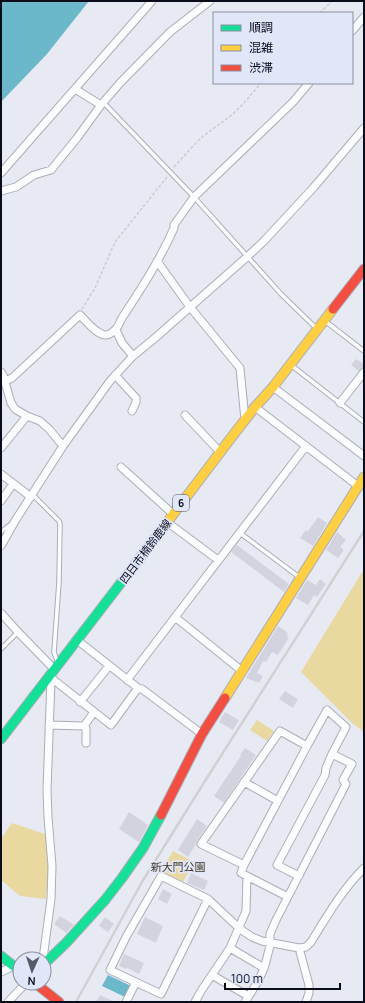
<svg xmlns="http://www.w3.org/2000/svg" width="365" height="1003" viewBox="0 0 365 1003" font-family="Manrope,'Noto Sans JP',sans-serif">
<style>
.green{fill:#e9d8a0}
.water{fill:#6bb8ca}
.building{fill:#d3d3e0}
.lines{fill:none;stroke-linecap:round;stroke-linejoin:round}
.lane-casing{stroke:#aaadb9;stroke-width:5.5}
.street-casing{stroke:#aaadb9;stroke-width:9}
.fast-casing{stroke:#aaadb9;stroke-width:11}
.slow-casing{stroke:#aaadb9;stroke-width:11}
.jam-casing{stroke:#aaadb9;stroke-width:11}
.path{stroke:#cacbcf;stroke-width:1.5;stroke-dasharray:3 2;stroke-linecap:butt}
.lane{stroke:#fbfcfd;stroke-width:3.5}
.street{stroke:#fbfcfd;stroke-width:7}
.fast{stroke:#16e098;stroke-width:9}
.slow{stroke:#ffcf43;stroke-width:9}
.jam{stroke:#f24e42;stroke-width:9}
.rail{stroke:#d1d1d4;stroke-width:2.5}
.labels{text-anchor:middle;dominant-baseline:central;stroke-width:3.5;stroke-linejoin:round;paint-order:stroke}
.shield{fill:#e1e6f9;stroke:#4a4d5e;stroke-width:1}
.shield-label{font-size:10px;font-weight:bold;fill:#090c1b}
.street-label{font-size:11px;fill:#090c1b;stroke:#e1e6f9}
.park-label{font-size:11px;fill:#403921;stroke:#e1e6f9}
</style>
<rect width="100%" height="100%" fill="#e7eaf3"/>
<path class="green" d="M364,569V732L352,723L301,672Z
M257,720L274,731L267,741L250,730Z
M12,823L48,835L49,858L46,899L20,896L1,880V839Z
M173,851L194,862L183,882L162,871Z"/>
<path class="water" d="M1,1H89L47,54L1,102Z
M108,975L131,986L125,997L102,986Z"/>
<path class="building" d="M356,359L364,364V367L362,368L359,371L351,365Z
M318,517L327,523L313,546L300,538L306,530L308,531Z
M337,532L346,540L340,547L344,550L338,558L326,550Z
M237,545L289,584L284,592L231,552Z
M320,579L326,584L317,597L314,595L308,605L296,598L307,580L316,585Z
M278,626L288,633L287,636L289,638L278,655L272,652L266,662L263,661L257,673L263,676L259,683L246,678Z
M285,691L298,699L293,708L279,699Z
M225,712L239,720L233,730L219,722Z
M245,748L256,755L224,803L214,796L241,756L240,755Z
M129,812L148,825L139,842L119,829Z
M197,819L207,826L197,841L196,844L188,857L178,850Z
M191,873L208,881L204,890L187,883Z
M163,889L172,894L167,904L158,899Z
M60,916L74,925L66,933L54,924Z
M105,917L114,924L108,932L99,926Z
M145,917L163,926L156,943L137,934Z
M124,954L144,963L139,974L127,968L126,969L119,966Z
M100,995L115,1002H96Z"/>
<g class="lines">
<g class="lane-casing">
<path id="lane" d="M103,102L194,197L281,294L317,329
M325,321L364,351
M291,365L364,422
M32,494L59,521L60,524L59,582L54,652L57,661
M1,532L11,524
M240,533L299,577
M1,649L18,632"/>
</g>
<g class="street-casing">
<path id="street" d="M352,31L364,17
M75,89L101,105
M1,173L152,1
M1,191L16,187L34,175L51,170L77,138L101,105L120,83L170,32L210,1
M157,261L190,307L240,368L245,420
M116,330L122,343L133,356
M1,372L3,375L11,403L15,409L27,416L40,421L49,429L63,446
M115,375L136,398V402L132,411
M5,381L12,378L80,315C86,321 97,335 106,335C109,335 114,331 116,329C119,326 120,321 122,318C141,289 160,260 174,228V225L194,197L293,102L309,83
M273,387L364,456
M340,403L364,372
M255,407L358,486
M185,415L220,452
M1,448L27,416
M121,467L173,514
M1,474L31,497
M1,501L13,484
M167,522L218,560
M1,546L15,521L63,446L110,381L133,356L155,338L248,256L264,241L314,187L364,128
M1,613L18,632L54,669
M175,617L242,671
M77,640L138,688L142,689L202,734
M50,677L111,725L138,688
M127,680L306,446
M80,702L109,666
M49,725L84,726L94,712
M84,726L86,728V743
M244,782L278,801
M244,865L201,844L280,731L307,746L244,865L241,873L288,897
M299,876L277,865L325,775L326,768L332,754
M208,899L161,994L110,970L126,937L161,876L208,899L240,929L252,937L262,941L299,948L306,947L311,942C327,916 342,890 364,868
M270,943V934L276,920L346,784L343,780L352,764L332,754L346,727L327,710L307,746
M230,948L264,968
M299,948L309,985V993L306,1002
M43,959L51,899L52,866L48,817L47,790L51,679
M1,972L14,966
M212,975L248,996
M8,1002L26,983
M126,1002L136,982
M195,1002L201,991L230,948L246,911L247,876
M245,1002C252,991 260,980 264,968C267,960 268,951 271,943"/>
</g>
<g class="fast-casing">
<path id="fast" d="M1,739L140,558
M1,956L20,971
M44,964L66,943L105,900L122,878L143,848L161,815"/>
</g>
<g class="slow-casing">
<path id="slow" d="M140,558L234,434L255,407L273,387L333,309
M225,698L364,477"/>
</g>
<g class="jam-casing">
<path id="jam" d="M333,309L364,269
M161,815L202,734L225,698
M35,983L59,1002"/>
</g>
<path class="path" d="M320,13L332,1
M174,167L193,146L202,137L232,115L243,104L261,83
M82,309L95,288L115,242L167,177"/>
<use href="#lane" class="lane"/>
<use href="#street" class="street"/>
<use href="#fast" class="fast"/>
<use href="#slow" class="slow"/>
<use href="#jam" class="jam"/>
<path class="rail" d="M76,1002L142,882L205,781L364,531"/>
</g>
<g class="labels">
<rect class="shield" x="173" y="495" width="16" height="16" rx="3"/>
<g class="shield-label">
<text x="181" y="503">6</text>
</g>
<g class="street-label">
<text transform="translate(145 551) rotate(-53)">四日市楠鈴鹿線</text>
</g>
<g class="park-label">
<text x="178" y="866">新大門公園</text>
</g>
</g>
<rect width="365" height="1003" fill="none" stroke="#090c1b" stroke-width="4"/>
<rect x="213" y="12" width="140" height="72" fill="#e1e6f9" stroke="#8b8fa0"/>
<rect x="221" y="25" width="20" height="6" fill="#16e098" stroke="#8b8fa0"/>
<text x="249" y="32" font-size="12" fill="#090c1b">順調</text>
<rect x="221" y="45" width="20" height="6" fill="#ffcf43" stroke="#8b8fa0"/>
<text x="249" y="52" font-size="12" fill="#090c1b">混雑</text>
<rect x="221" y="65" width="20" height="6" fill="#f24e42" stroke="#8b8fa0"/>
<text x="249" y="72" font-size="12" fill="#090c1b">渋滞</text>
<g transform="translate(32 971) rotate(183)"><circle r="19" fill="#e1e6f9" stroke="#8b8fa0"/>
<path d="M0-3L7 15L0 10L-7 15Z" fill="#575a67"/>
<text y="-6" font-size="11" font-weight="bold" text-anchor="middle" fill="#090c1b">N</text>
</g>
<path d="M225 983v6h115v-6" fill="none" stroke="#090c1b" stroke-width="2"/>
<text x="231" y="983" font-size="12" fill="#090c1b" stroke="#e1e6f9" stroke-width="3" paint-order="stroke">100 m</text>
</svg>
